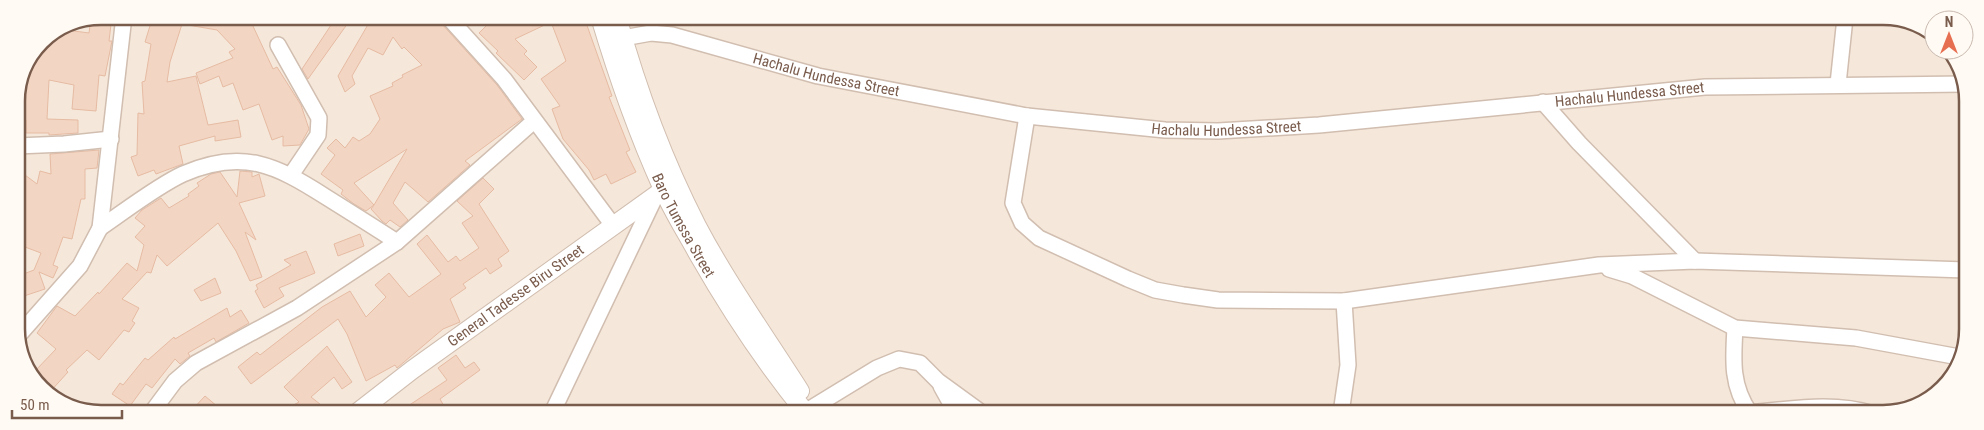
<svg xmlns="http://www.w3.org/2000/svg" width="1984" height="430" viewBox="0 0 1984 430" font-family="'Roboto Condensed',sans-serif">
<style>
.residential{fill:#f5e8da}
.building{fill:#f3d5c3;stroke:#e6bba3;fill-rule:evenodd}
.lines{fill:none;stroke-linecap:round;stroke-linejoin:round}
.minor-casing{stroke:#d1beb0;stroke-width:18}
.tertiary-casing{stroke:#d1beb0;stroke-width:20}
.minor{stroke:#fff;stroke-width:15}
.tertiary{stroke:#fff;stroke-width:18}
.labels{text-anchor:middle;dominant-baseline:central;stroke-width:5;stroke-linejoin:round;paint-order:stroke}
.street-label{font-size:15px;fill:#7a5c4d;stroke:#fffaf3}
.rim{fill:none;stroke:#7a5c4d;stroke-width:2.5}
</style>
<rect width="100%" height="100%" fill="#fdf6ec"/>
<path class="residential" d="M101,16L1899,18L1934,36V50H1948L1966,84V345L1939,393L1888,414L85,412L41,389L18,346L16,96L41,41L69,23Z"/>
<path class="building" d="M101,16H112L109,41H112L105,76L99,75L96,111L72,109L74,85L49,80L47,119L78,120V133L49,135V133H26V120H17L16,96L41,41L59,29L89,33L91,18Z
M153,16L226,18V16H260L252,24L273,69L277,67L301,105L309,129L300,145L283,146V136L272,140L259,104L243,110L233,83L223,87L219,76L200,84L196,73L233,58L229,52L235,49L217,30L182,24L170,62L167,82L196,76L208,125L238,120L241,137L215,141V136L179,146L183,164L156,174L154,170L138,176L131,157L137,155L138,113L144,114L142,82L145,81L151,44L145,42Z
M337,16H353L308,79L302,69Z
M373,16L439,17L441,23L497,85L522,119L465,161L470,165L428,202L405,182L393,203L408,220L400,227L390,220L386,224L382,221L371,209L374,205L366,211L354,204L341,194L343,190L321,174L335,155L327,148L336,139L345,148L353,137L359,141L370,134L380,119L370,96L393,86L392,83L403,77L402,75L422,65L404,47L402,49L393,37L383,55L368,48L352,76L355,84L345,92L338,76ZM407,149L374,205L354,183Z
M495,17H584L612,96L609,97L630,150L626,152L636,172L611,184L606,174L594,180L589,170L563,139L552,109L560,106L541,79L566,61L551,22L515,39L527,51L524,54L537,67L524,80L496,53L498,51L479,33Z
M99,150L97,168L85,169V199H81L72,239L63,237L53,265L58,267L53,278L39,272L45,289L18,298V276L34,270L41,253L17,244V169L37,184L40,171L51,174L50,154Z
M240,171L252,172V177L259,174L265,196L239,203L256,240L245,232L262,277L250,281L236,251L218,223L167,266L157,255L151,273L147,272L122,299L139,308L132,321L135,323L129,332L124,330L99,360L87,350L66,370L68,372L49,393L41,389L39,385L44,379L35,371L56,349L37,333L57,306L75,316L98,292L99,294L127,263L137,271L144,245L135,237L145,226L135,218L142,210L161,198L169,208L189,196L188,194L199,186L197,183L211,174L220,172L237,197Z
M483,178L494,189L479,204L509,251L498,259L502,266L490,274L486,268L463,284L466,288L450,299L460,322L443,329L397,368L395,365L366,381L347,334L338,319L251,384L238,367L257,352L260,355L322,307L350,291L366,317L386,297L375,285L389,273L409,297L441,274L417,244L427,235L448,262L456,256L460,261L479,248L462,223L473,216L457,201Z
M360,234L364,246L338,256L334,244Z
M306,251L315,273L279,288L284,296L264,308L255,291L258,289L256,285L291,265L284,260Z
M215,278L221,293L201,301L194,290Z
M227,308L230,317L241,310L249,323L216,342L214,338L188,353L190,356L180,364L175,359L152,388L146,384L130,406L112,394L120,383L123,385L145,358L148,360L174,337L175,339Z
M327,346L352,382L342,389L334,377L311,397L330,412H281L299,402L284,387Z
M456,355L465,368L474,362L480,370L440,399L445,408L439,412H399L447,380L438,368Z
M205,396L224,412H190Z"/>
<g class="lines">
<g class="minor-casing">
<g id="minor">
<path d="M448,17L504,79L612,224"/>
<path id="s1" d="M623,38L651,33L672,35L818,76L1027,116L1165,130L1218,131L1319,125L1705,87L1966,84"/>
<path d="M278,45L319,118L318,135L291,175"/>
<path d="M1838,84L1845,18"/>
<path d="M1543,102L1579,143L1695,261"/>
<path d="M1027,116L1013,203L1022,223L1039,238L1128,279L1155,290L1183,295L1218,300L1344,301L1599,265L1695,261L1966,270"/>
<path d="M17,146L64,144L111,139"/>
<path d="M100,228C125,211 157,186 183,174C242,148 276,165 326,197C350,212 374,227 397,242"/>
<path d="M1609,269L1632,276L1735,328L1856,338L1959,357"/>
<path d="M1735,328C1733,360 1731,386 1750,413"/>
<path d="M18,336L80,266L100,228L124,16"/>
<path d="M941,386L956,413"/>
<path d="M810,409L877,368L899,359L920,363L938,381L982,413"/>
<path d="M152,412L175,381L196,363L297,308L397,242L534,121"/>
<path d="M552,413L657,193"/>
<path d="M1341,413L1348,365L1344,301"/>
<path d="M1749,413C1792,409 1833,401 1874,414"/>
</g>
</g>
<g class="tertiary-casing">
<g id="tertiary">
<path id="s2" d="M600,17C617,74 637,132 662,187C672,210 686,232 698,254C730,310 765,363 806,413"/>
<path d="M617,17C637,89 663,160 697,226C727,283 765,336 800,391"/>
<path id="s3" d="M358,412L412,370L673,183"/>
</g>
</g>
<use href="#minor" class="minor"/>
<use href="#tertiary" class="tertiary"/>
</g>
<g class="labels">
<g class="street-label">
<text stroke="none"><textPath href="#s1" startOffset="209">Hachalu Hundessa Street</textPath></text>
<text stroke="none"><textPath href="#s1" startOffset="1019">Hachalu Hundessa Street</textPath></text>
<text stroke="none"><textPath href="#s1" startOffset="614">Hachalu Hundessa Street</textPath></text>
<text stroke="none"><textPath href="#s2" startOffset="225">Baro Tumssa Street</textPath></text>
<text stroke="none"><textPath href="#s3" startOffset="196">General Tadesse Biru Street</textPath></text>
</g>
</g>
<path d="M0 0H1984V430H0ZM101 25H1883A76 76 0 0 1 1959 101V329A76 76 0 0 1 1883 405H101A76 76 0 0 1 25 329V101A76 76 0 0 1 101 25Z" fill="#fffaf3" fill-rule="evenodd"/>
<path class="rim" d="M101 25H1883A76 76 0 0 1 1959 101V329A76 76 0 0 1 1883 405H101A76 76 0 0 1 25 329V101A76 76 0 0 1 101 25Z"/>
<g transform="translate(1949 35)"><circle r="24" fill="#fffaf3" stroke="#cabbb1"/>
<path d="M0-4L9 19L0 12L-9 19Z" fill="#e76f51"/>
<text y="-8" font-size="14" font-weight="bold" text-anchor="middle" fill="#7a5c4d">N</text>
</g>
<path d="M12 410v8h110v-8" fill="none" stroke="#7a5c4d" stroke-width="2.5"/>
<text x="20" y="410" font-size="15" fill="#7a5c4d" stroke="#fffaf3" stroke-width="4" paint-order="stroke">50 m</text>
</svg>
